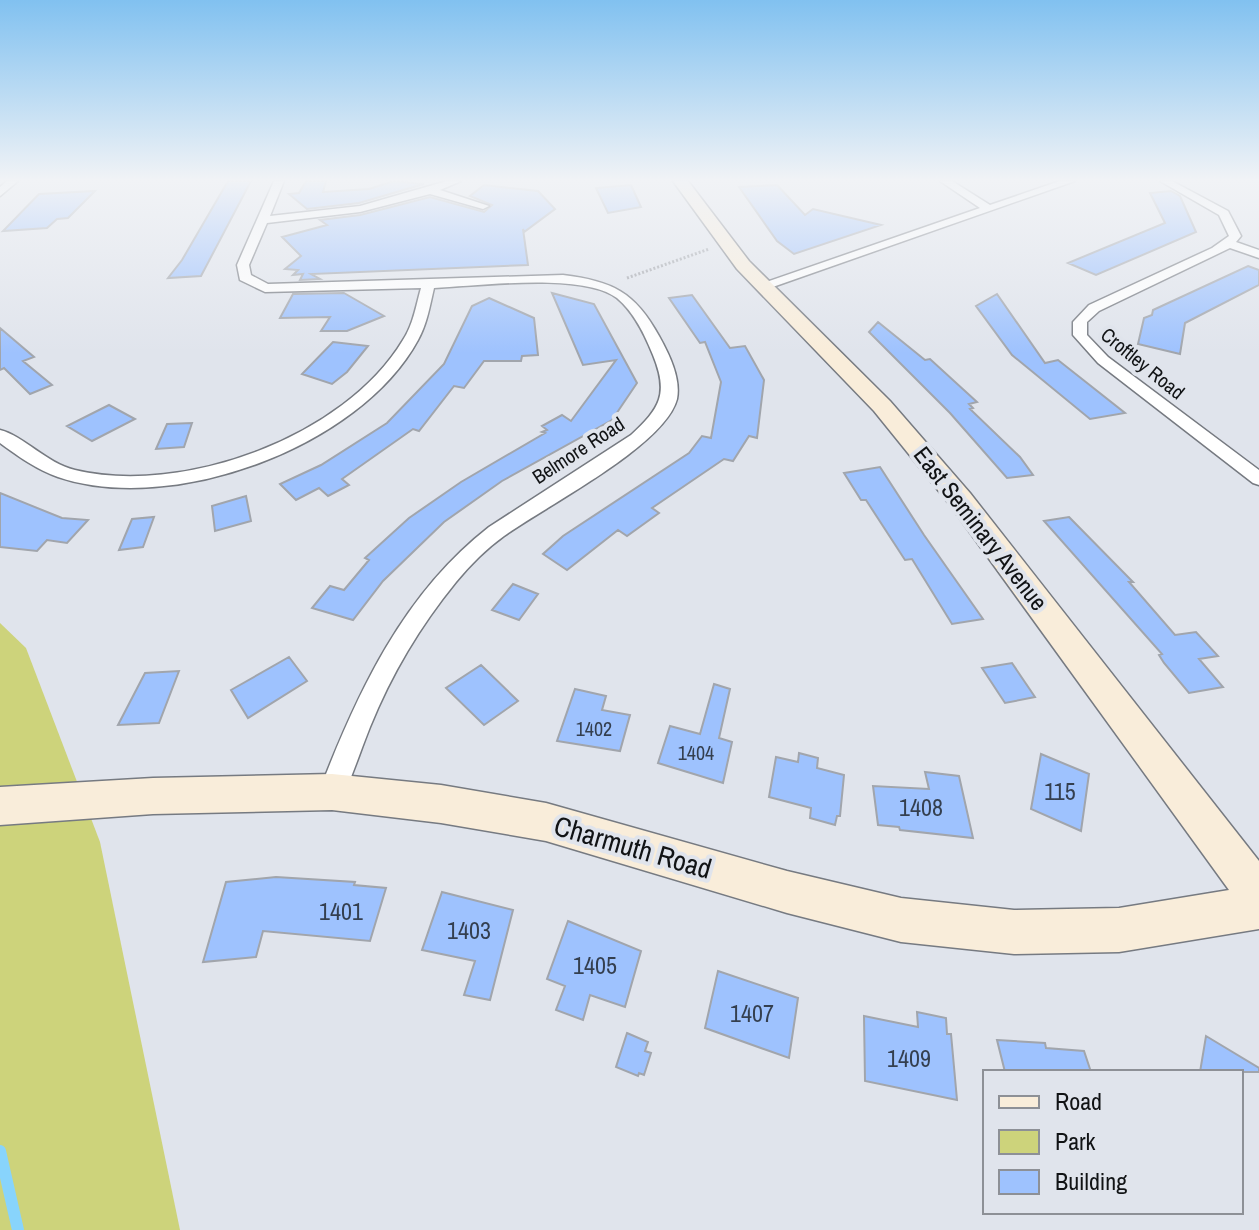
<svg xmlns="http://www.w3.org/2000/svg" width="1259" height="1230" viewBox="0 0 1259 1230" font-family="'Archivo Narrow',sans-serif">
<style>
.green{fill:#cdd37b}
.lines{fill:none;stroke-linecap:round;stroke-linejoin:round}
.stream{stroke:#88d4fc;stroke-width:12}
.building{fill:#9ec2fe;stroke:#a1a5ac;stroke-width:2}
.street-casing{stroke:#767a81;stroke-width:3}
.secondary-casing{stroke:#767a81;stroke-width:3}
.path{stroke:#9fa2a8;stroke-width:3;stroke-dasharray:2 2;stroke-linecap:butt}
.street{fill:#fff;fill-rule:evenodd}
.secondary{fill:#f9edda;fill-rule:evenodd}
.labels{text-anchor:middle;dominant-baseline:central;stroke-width:8;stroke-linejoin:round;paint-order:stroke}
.far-street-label{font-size:20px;fill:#111315;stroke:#e0e4ec}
.number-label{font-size:20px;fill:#343f4f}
.street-label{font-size:24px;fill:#111315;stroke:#e0e4ec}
.near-number-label{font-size:24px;fill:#343f4f}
.near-street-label{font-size:28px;fill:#111315;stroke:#e0e4ec}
</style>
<rect width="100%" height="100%" fill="#e0e4ec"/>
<path class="green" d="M0,623L26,648L100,842L180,1230H0Z"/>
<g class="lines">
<path class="stream" d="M0,1151L18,1230"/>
</g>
<path class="building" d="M228,181H251L201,276L168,278L182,260Z
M306,181H326L323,192L369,189L394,181L424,184L359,203L307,209L289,194L299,193Z
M484,185L538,191L555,209L524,232L523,229L528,265L311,274L320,279L300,280L303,274L293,275L298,270L285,269L301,256L282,237L327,225L320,220L360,215L430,197L484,212L492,205L470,196Z
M631,185L641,207L608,213L596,188Z
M777,185L805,215L813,209L881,225L794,254L777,241L739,187Z
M95,191L68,218L57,219L47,228L3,231L39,194Z
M1171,191L1180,196L1196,232L1096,275L1068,263L1165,223L1150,193Z
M1248,266L1259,270V285L1185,323L1180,354L1138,344L1144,318L1152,315L1153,310Z
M344,293L384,316L347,331H321L330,317L280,318L293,294Z
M552,293L594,304L637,383L612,420L502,481L444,522L383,581L353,620L312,608L330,586L344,590L369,560L365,558L409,518L461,482L545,433L542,432L547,430L542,426L562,415L571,421L616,360L583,365Z
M997,294L1045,363L1058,360L1125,413L1090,419L1012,355L976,306Z
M692,295L730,348L745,346L764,380L757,438L749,436L733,461L724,459L652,508L659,513L627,536L618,530L567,570L543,554L563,536L689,453L702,436L711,438L721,382L705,342L700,343L669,298Z
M489,298L534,318L538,355L522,356L521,361H484L464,388L454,386L419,431L413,429L342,479L349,485L328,496L319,488L296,500L280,484L321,465L387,423L444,364L472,306Z
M878,322L925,360L930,359L977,402L969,404L973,408L970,409L1020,457L1033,475L1007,478L950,413L869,332Z
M0,328L34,357L23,361L52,385L30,394L4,368L0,370Z
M333,342L368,346L347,372L332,384L302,374Z
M109,405L135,419L92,441L67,426Z
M192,423L184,447L156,449L167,424Z
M880,467L924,535L983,619L952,624L912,559L905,560L866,500H861L844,473Z
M0,493L62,518L88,520L67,543L47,540L37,551L0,547Z
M246,496L251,521L215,531L212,506Z
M154,517L143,547L119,550L132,519Z
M1069,517L1133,582H1129L1175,635L1196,632L1218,656L1199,659L1223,687L1189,693L1164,663L1159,655L1162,654L1044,521Z
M513,584L538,594L519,620L492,610Z
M289,657L307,681L248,718L231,690Z
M1012,663L1035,697L1005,703L982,668Z
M481,665L518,701L484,725L446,688Z
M179,671L159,723L118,725L145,673Z
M714,684L730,689L719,738L732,742L723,783L658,763L670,726L700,734Z
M575,689L606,696L602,710L630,715L620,751L557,741Z
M799,753L818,758L817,768L844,775L840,816H837L835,825L810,818L811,808L769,797L776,757L798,762Z
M1041,754L1089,774L1081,831L1031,809Z
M925,772L959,776L973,838L900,830L899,827L878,825L873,786L929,789Z
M276,877L355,882L354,885L386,888L370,941L263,931L256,957L203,962L226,882Z
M442,892L513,910L490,1000L464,995L475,961L422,950Z
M568,921L641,951L625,1007L590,995L583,1020L556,1010L565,986L547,979Z
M718,971L798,998L789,1058L705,1028Z
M917,1012L946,1018L947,1034H951L957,1100L865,1081L864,1016L918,1027Z
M627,1033L648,1042L645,1051L651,1053L644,1075L639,1073L638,1076L616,1067Z
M1206,1036L1259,1068V1072H1200Z
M997,1040L1045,1043L1046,1048L1084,1051L1091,1072H1005Z"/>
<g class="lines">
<g class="street-casing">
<path id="street" d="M7,181H18L0,196V187Z
M274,181H284L270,216L360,206L447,181H461L440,190L489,206L483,209L430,194L360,212L267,223L249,265L251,275L268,284L563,275C612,281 635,292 659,336C669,354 681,378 677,399C665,446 544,507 504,536C486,549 470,565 456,582C420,626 391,675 370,727C360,752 352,777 341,801L332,804L323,801L319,792C357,693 403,594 489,527L631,435C660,408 669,394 653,355C645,335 634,312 617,298C582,272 478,286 434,288C430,305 427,324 418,340C360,447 172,516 58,477C37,470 18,456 0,443V430C24,436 46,463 75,470C183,496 345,437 403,340C413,325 416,306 421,288L265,292L240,280L237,265Z
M940,181H952L990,205L1060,181H1075L767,289L755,286L980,208Z
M1160,181H1172L1228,211L1241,236L1236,242L1259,250V258L1230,248L1099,311L1087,322V335L1108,357L1259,470V485L1253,483L1098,363L1073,335V322L1089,305L1212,248L1229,236L1219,215Z"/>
</g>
<g class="secondary-casing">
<path id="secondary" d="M673,181H688L749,261L890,401L970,493L1259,861V929L1119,952L1014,954L901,942L787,913L546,841L441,823L332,810L153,814L0,825V787L153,778L332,774L441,785L546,803L787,871L901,898L1014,910L1119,908L1229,890L950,505L874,411L737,269Z"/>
</g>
<path class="path" d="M627,278L709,249"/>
<use href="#street" class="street"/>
<use href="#secondary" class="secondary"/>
</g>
<linearGradient id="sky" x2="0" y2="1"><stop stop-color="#81c1f0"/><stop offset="0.51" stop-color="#f1f3f6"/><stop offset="1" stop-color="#f1f3f6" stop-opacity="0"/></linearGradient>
<rect width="1259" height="353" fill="url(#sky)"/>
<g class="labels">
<g class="far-street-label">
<text transform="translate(1143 363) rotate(39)">Croftley Road</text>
<text transform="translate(578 450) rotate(-33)">Belmore Road</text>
</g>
<g class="number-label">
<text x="594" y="728">1402</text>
<text x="696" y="752">1404</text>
</g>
<g class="street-label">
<text transform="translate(981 528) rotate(52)">East Seminary Avenue</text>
</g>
<g class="near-number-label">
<text x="1060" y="791">115</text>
<text x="921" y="807">1408</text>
<text x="341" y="911">1401</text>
<text x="469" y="930">1403</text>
<text x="595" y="965">1405</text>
<text x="752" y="1013">1407</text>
<text x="909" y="1058">1409</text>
</g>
<g class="near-street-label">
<text transform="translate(633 847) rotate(16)">Charmuth Road</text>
</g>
</g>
<rect x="983" y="1070" width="260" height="144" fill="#e0e4ec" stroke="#8d9096" stroke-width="2"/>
<rect x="999" y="1096" width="40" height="12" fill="#f9edda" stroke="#8d9096" stroke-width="2"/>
<text x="1055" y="1110" font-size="24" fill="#111315">Road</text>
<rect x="999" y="1130" width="40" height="24" fill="#cdd37b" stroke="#8d9096" stroke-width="2"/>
<text x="1055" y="1150" font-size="24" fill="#111315">Park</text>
<rect x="999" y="1170" width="40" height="24" fill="#9ec2fe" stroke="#8d9096" stroke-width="2"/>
<text x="1055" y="1190" font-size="24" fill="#111315">Building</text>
</svg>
